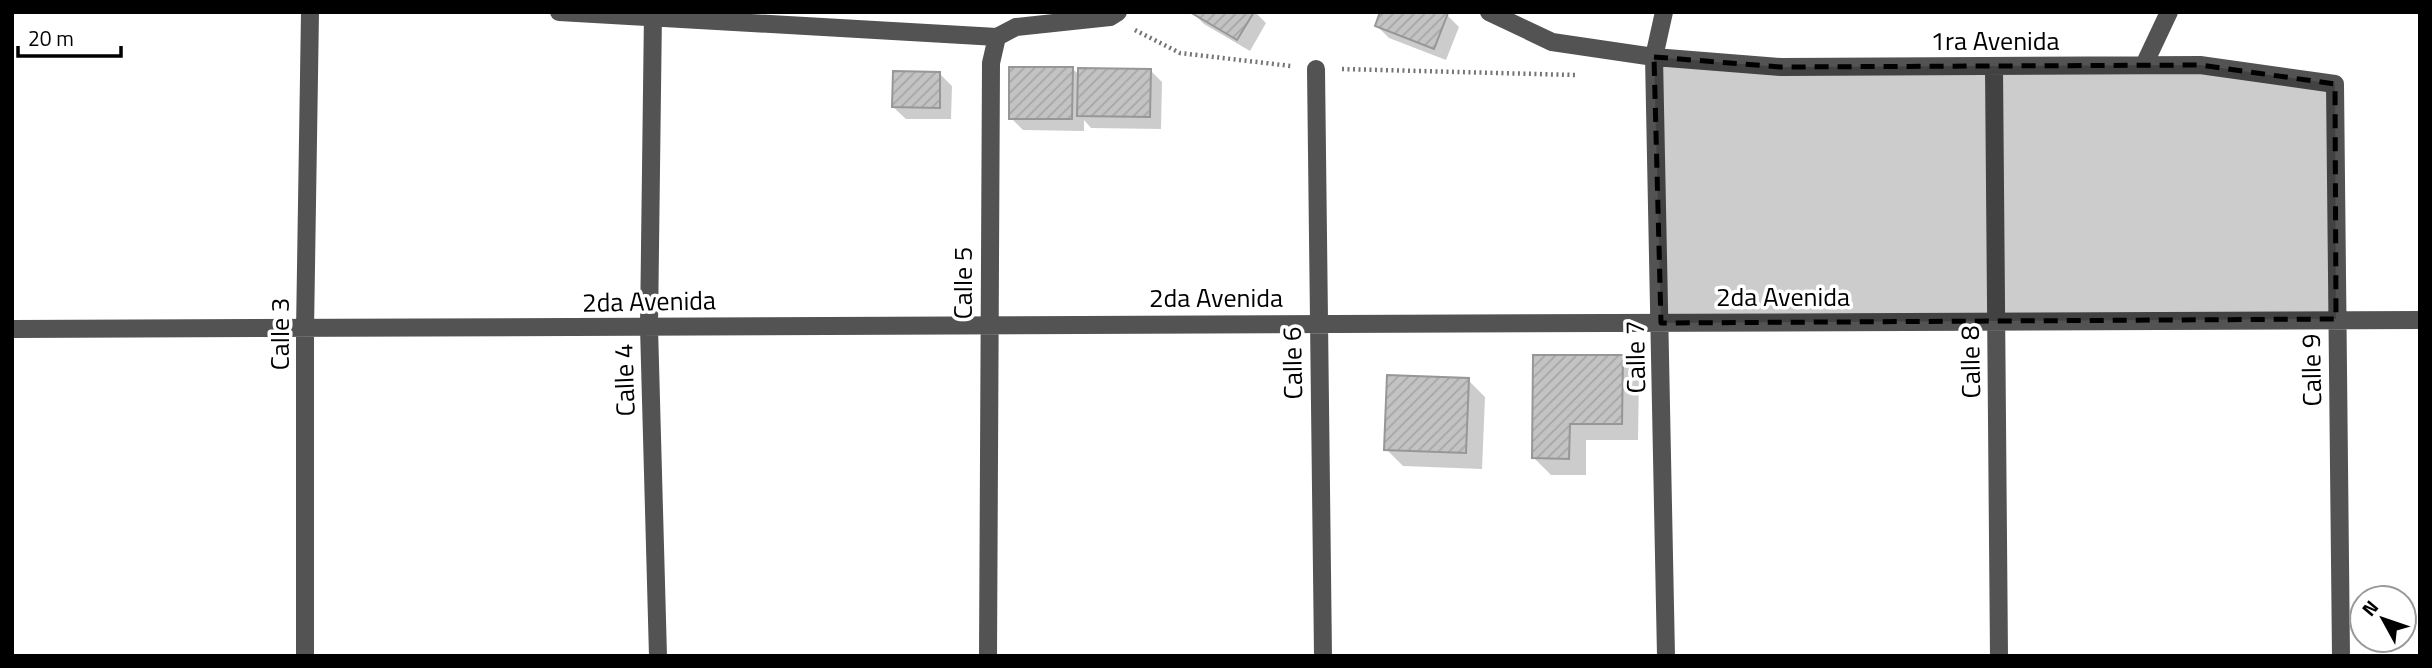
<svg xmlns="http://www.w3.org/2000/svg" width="2432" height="668" viewBox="0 0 2432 668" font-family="'Titillium Web',sans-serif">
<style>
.shadow{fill:#0003}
.building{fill:url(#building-hatch);stroke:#979797;stroke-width:2}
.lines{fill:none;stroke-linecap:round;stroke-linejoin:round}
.path{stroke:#757575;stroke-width:4.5;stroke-dasharray:2 3.5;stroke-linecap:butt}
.minor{stroke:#535353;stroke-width:18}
.marked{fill:#000;fill-opacity:0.2;stroke:#000;stroke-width:5;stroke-dasharray:14 9;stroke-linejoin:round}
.labels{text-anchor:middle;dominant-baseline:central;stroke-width:7;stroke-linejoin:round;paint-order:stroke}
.street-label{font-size:26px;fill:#000;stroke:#fff}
</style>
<defs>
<pattern id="building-hatch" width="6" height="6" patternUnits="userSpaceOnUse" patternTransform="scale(1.75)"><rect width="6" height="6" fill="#c3c3c3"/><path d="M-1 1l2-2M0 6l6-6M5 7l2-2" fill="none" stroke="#a6a6a6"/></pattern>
</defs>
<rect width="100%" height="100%" fill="#fff"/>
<path class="shadow" d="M1192,12H1255L1266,23L1250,51L1204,24Z
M1447,15L1459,27L1446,60L1389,38L1377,26Z
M1072,68L1080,76L1150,70L1162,82L1161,129L1091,128L1084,120V131L1023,130L1011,118Z
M940,74L952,86L951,119H906L893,107Z
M1622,357L1639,374L1638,440H1586V475H1551L1533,457Z
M1468,380L1485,397L1482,469L1403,466L1386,449Z"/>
<path class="building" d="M1190,12H1254L1237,40Z
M1380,12H1445L1448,13L1434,49L1375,26Z
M1009,67H1073L1072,119H1009Z
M1078,68L1151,69L1150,117L1077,116Z
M893,71L940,72V108L892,107Z
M1533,355H1623L1622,424H1570L1569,459L1532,458Z
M1387,375L1469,378L1466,453L1384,450Z"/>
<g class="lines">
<path class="path" d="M1135,30L1180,53L1291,66
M1342,69L1575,75"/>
<path class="minor" d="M559,12L997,37
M653,12L649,327L658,656
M1489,12L1552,42L1654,57L1781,67L2200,65L2335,84L2341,656
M1664,12L1654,57L1666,656
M2144,65L2169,12
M1994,68L1999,656
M1316,69L1323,656
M12,329L2420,320
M305,656V331L310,12
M988,656L991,63L997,37L1016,27L1110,17L1118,12"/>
</g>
<path class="marked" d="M1654,57L1781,67L2200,65L2335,84L2336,319L1661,323Z"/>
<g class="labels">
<g class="street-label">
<text x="1995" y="40">1ra Avenida</text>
<text transform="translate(962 283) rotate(-90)">Calle 5</text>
<text x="1783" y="296">2da Avenida</text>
<text x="1216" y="297">2da Avenida</text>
<text transform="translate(649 301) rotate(-1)">2da Avenida</text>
<text transform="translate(279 334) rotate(-90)">Calle 3</text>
<text transform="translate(1635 357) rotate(-91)">Calle 7</text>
<text transform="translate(1970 362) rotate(-91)">Calle 8</text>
<text transform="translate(1292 363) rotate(-91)">Calle 6</text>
<text transform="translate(2311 370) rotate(-91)">Calle 9</text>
<text transform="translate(624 380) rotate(-92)">Calle 4</text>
</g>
</g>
<rect width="2432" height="668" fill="none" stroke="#000000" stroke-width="28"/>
<g transform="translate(2383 619) rotate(310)"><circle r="33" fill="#ffffff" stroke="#999999" stroke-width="2"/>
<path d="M0-5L12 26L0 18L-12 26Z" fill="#000000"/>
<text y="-10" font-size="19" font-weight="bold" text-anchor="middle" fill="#000000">N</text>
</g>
<path d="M18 46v10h103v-10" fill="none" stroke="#000000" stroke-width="3.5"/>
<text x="28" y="46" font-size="21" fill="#000000" stroke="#ffffff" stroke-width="5" paint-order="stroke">20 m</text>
</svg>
